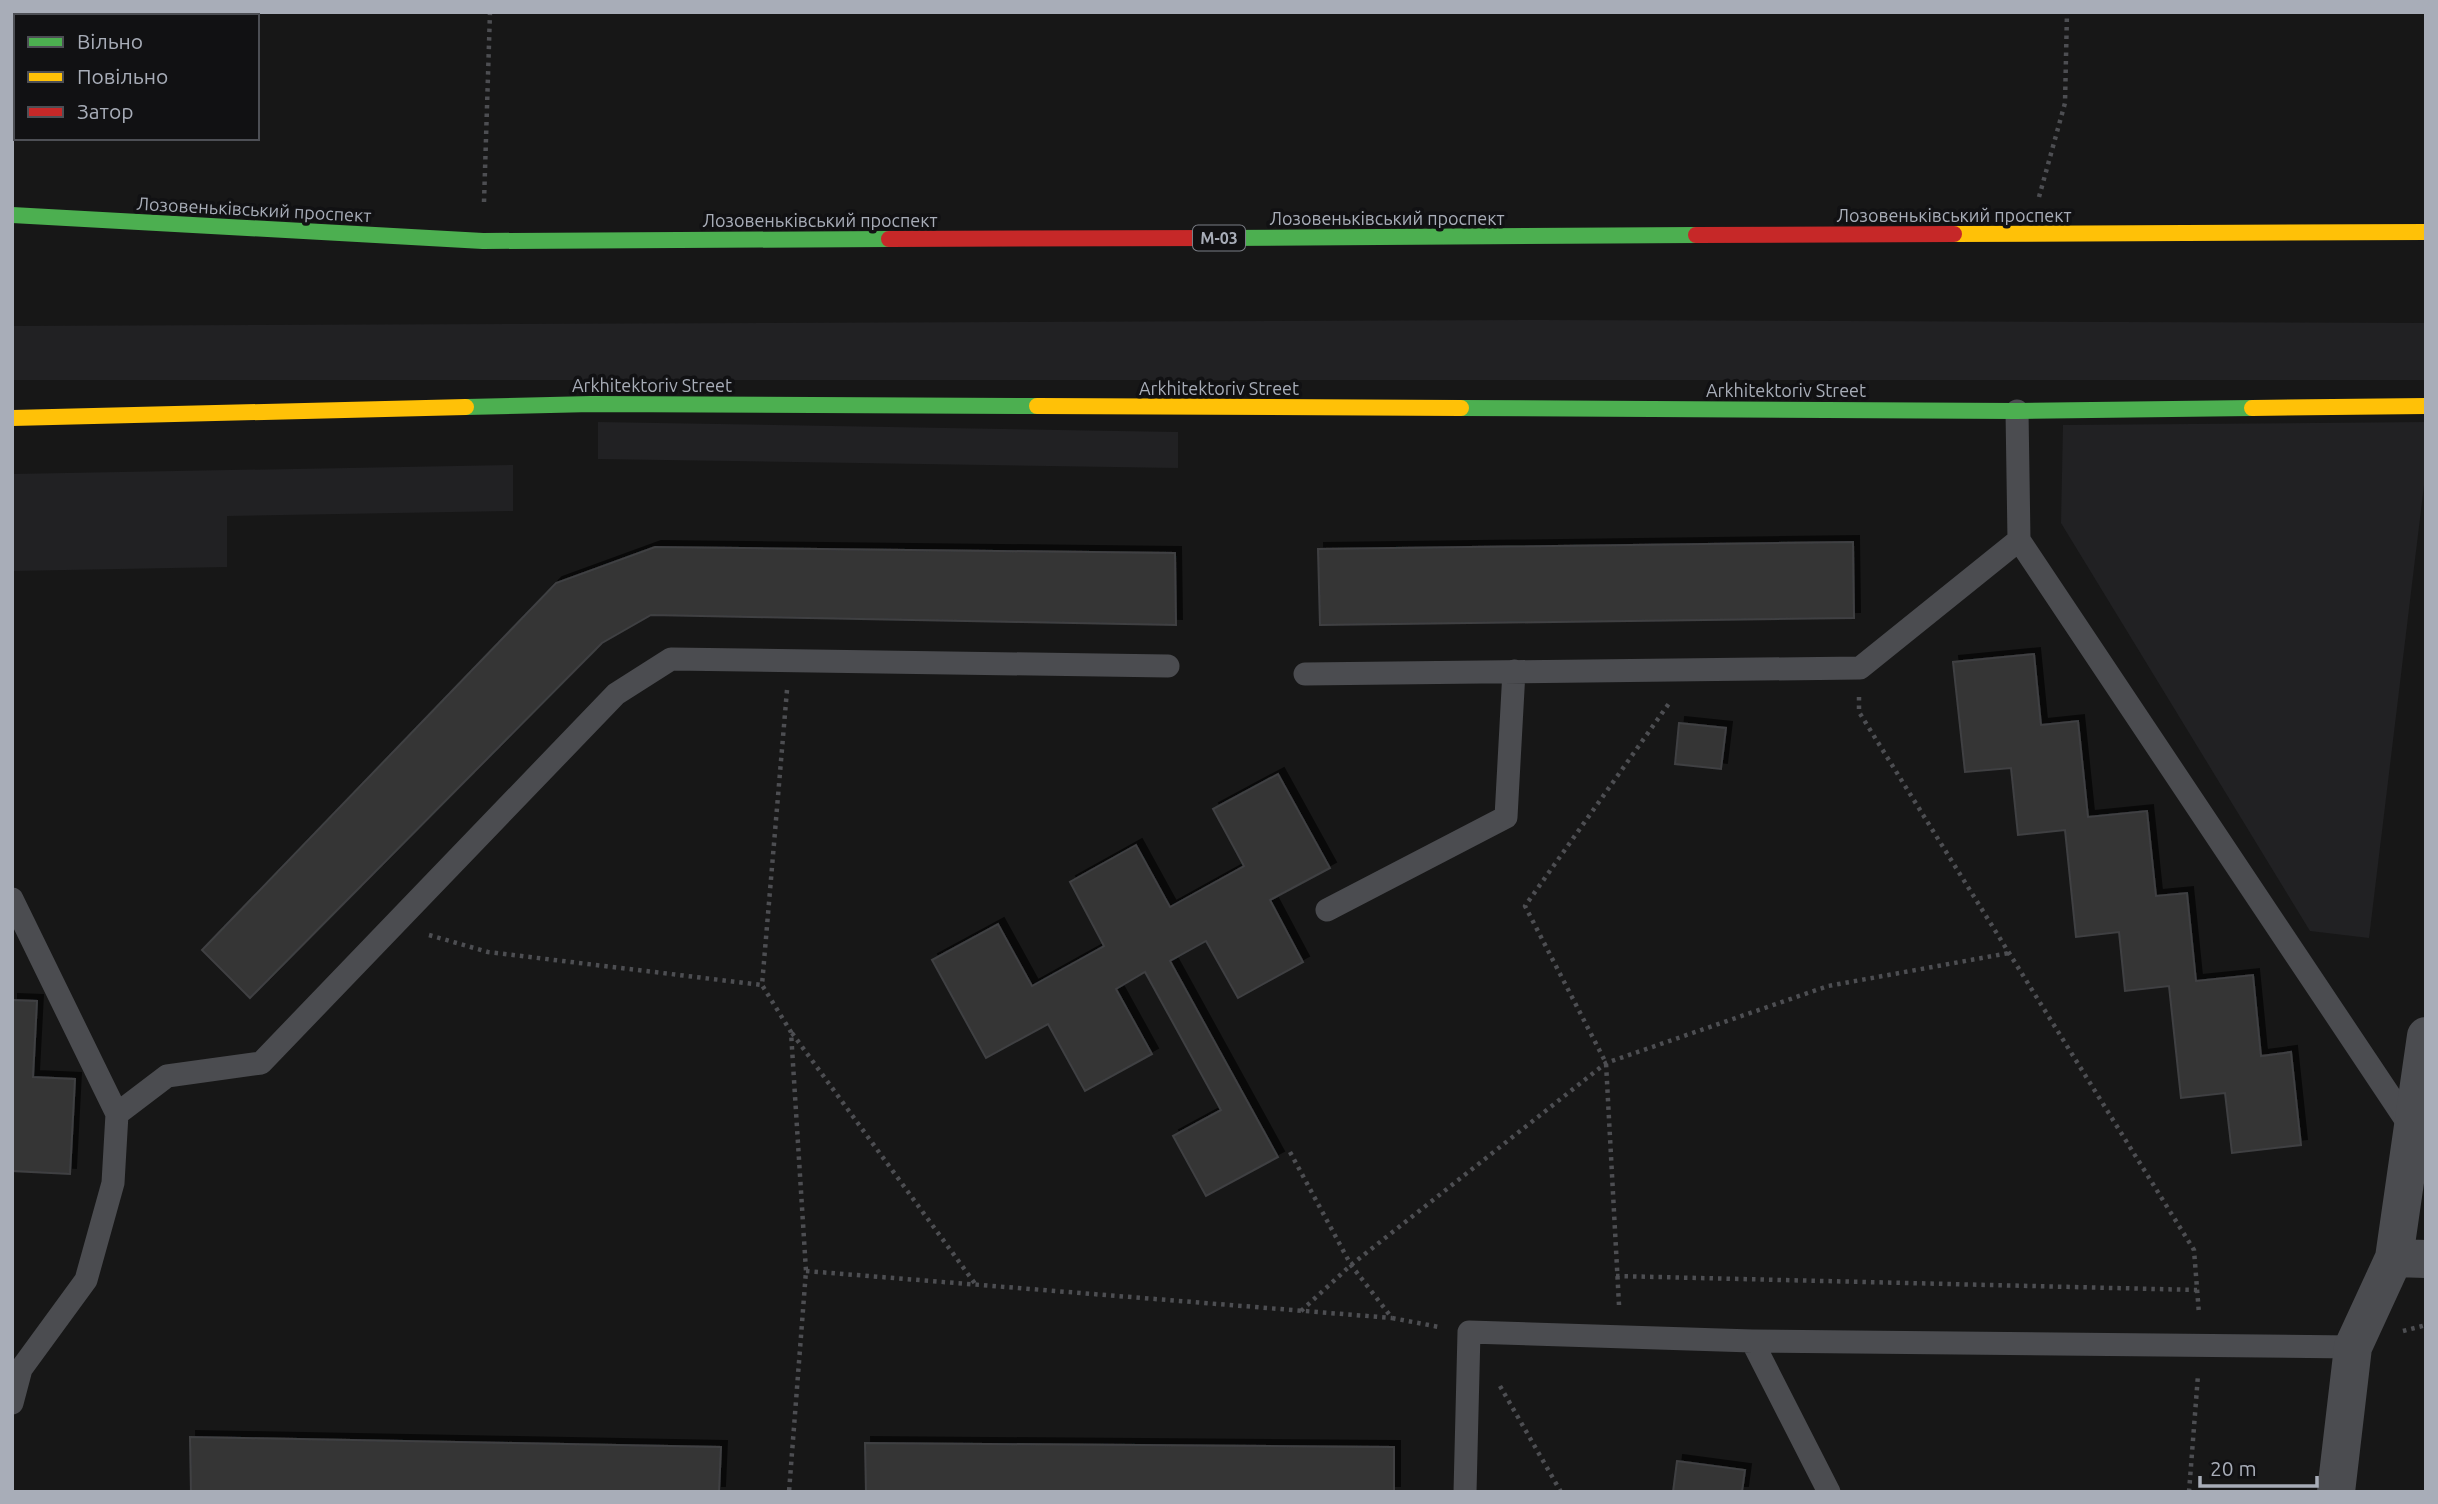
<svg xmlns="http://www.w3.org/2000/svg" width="2438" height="1504" viewBox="0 0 2438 1504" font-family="Ubuntu,sans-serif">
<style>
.built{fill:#212123}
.building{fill:#353536;stroke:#3f4043;stroke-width:2;filter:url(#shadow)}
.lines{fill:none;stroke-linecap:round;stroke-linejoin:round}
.path{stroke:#4d4e52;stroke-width:4.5;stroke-dasharray:3.5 5;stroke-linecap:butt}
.lane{stroke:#4b4c50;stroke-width:23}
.street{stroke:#4b4c50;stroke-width:38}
.fast{stroke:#4caf50;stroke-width:16}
.slow{stroke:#ffc107;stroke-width:16}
.jam{stroke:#c62828;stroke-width:16}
.labels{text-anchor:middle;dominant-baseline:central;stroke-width:7;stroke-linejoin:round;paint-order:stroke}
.shield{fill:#111113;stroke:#7b7e86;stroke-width:2}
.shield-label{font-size:16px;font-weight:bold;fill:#a8adb8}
.street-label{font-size:18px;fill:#a8adb8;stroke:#111113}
</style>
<defs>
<filter id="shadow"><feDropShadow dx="6" dy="-6" stdDeviation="0" flood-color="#0009"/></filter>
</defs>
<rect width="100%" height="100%" fill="#171717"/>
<path class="built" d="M1538,320L2426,323V380H12V326Z
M598,422L1178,432V468L598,459Z
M2426,422V469L2369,938L2310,931L2061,523L2063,425Z
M513,465V511L227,516V567L12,571V474Z"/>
<path class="building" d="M1853,542L1854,618L1320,625L1318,549Z
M655,547L1175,553L1176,625L651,615L602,643L250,998L202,950L556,583Z
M2034,654L2041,725L2078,721L2088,817L2147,811L2156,896L2187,893L2196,981L2253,975L2261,1056L2291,1052L2301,1145L2232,1153L2225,1093L2181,1098L2169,986L2125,991L2119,932L2076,937L2065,830L2018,835L2011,768L1965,772L1953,662Z
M1679,723L1726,728L1721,769L1675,764Z
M1278,774L1330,868L1270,900L1303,962L1238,998L1206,941L1170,961L1278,1157L1206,1196L1173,1136L1221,1110L1145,972L1116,989L1152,1054L1085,1091L1048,1024L986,1058L932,960L998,924L1032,986L1104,946L1070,882L1136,845L1170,907L1244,866L1213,809Z
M12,1000L37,1001L33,1077L75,1079L70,1174L12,1171Z
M190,1437L721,1447L719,1492H191Z
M865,1443L1394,1447V1492H866Z
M1677,1461L1745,1470L1742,1492H1673Z"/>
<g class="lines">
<path class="path" d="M2039,197L2065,103L2067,12
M484,202L490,12
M787,690L762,985L791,1032L806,1271L789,1492
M1859,697V712L2194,1250L2199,1314
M429,935L488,952L762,985
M792,1033L976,1285
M1290,1152L1351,1265L1392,1318L1439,1327
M806,1271L1392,1318
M1616,1276L2197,1290
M1619,1305L1606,1063L1525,906L1670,702
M1301,1311L1351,1265L1606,1063L1828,986L2009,953
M2403,1331L2426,1325
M1500,1386L1561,1492
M2189,1492L2198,1375"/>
<path class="lane" d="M2017,411L2019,540L2412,1129
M1305,674L1860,668L2019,540
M12,899L117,1114L113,1183L86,1280L21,1369L12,1403
M1327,910L1506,817L1514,671
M117,1114L167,1076L261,1063L616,694L671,659L1168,666
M1752,1341L1829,1492
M1465,1492L1469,1332L1752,1341L2353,1347"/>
<path class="street" d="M2394,1258L2426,1259
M2336,1492L2353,1347L2394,1258L2426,1036"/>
<path class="fast" d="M12,215L483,241L889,239
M1218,238L1696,235
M466,407L592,404L1037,406
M1461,408L2017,411L2252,408"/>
<path class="slow" d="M1954,234L2426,232
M1037,406L1461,408
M2252,408L2426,406
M12,418L466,407"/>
<path class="jam" d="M1696,235L1954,234
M889,239L1218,238"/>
</g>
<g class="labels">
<rect class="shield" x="1193" y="225.5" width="52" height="25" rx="5"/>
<g class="shield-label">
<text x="1219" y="238">М-03</text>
</g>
<g class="street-label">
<text transform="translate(254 209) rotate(3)">Лозовеньківський проспект</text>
<text x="1954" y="215">Лозовеньківський проспект</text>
<text x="1387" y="218">Лозовеньківський проспект</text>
<text x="820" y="220">Лозовеньківський проспект</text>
<text x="652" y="385">Arkhitektoriv Street</text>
<text x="1219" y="388">Arkhitektoriv Street</text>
<text x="1786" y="390">Arkhitektoriv Street</text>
</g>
</g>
<rect width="2438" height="1504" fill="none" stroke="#a8adb8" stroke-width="28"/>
<rect x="14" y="14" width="245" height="126" fill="#111113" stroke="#4d4f55" stroke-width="2"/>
<rect x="28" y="37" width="35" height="10" fill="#4caf50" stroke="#4d4f55" stroke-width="2"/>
<text x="77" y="49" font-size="21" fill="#a8adb8">Вільно</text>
<rect x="28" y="72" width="35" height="10" fill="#ffc107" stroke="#4d4f55" stroke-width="2"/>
<text x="77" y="84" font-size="21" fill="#a8adb8">Повільно</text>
<rect x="28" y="107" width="35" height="10" fill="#c62828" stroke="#4d4f55" stroke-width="2"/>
<text x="77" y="119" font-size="21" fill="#a8adb8">Затор</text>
<path d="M2200 1476v10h117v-10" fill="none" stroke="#a8adb8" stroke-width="3.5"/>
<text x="2210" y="1476" font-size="21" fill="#a8adb8" stroke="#111113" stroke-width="5" paint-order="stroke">20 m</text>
</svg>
